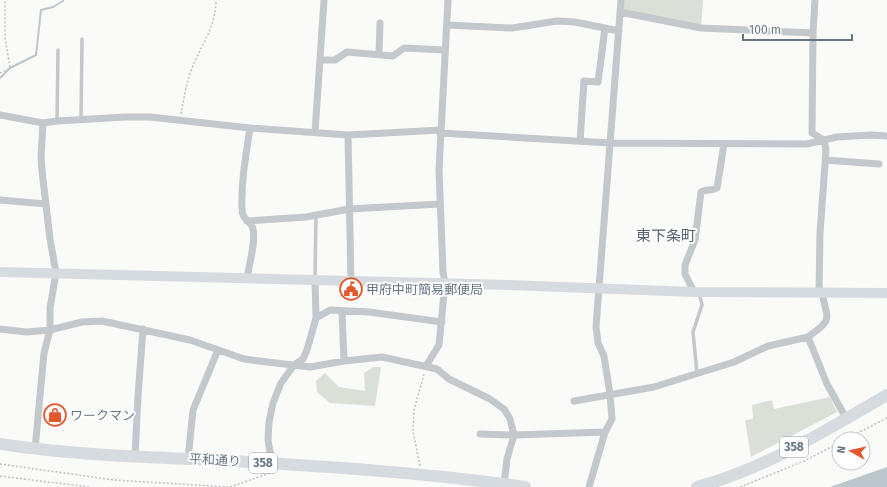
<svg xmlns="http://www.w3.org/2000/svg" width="887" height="487" viewBox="0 0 887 487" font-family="'Fira Sans','Noto Sans JP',sans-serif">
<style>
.green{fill:#dadfd7}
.water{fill:#bbc7cb}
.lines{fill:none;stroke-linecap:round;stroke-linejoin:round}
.stream{stroke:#bbc7cb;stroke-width:2}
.path{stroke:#bbbfc2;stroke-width:1.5;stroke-dasharray:2 2;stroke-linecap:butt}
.lane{stroke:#c3c8cc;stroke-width:3.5}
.street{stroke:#c3c8cc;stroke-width:7}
.secondary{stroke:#d6dbdf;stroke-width:10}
.highway{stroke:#d6dbdf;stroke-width:12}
.labels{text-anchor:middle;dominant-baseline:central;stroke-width:4;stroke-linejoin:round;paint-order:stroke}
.shield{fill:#fff;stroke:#939fa8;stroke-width:1}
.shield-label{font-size:12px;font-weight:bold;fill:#657683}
.poi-label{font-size:13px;fill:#657683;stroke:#fff;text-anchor:start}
.street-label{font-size:13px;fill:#657683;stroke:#fff}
.quarter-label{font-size:15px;fill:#57646e;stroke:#fff}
</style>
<rect width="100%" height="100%" fill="#fafaf8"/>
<path class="green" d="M621,0H703L701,28L620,12Z
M373,367H381L375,406L330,403L317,392L316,381L325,373L339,387L365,391L364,373Z
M830,397L837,412L751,457L745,420L753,419L752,405L772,400L774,409Z"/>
<path class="water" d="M887,467V487H830Z"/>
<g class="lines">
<path class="stream" d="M0,78L10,68L36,55L41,10L53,7L63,1V0"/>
<path class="path" d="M0,73L10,68L5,37V0
M181,114C184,97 187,79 194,63C204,41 216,25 216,0
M846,439L887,418
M0,464L114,480L228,487
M420,466L413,431L414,410L424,374
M0,476L89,487
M230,487L270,473
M740,487L804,461L839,443"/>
<path class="lane" d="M81,119L82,39
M57,121L58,50
M315,278L316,215
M697,373L693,332L702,305L699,292"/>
<path class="street" d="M815,0L813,33L812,133L824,140L826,150L820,233L819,293
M620,12L701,28L813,33
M447,25L512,28L557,21L575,22L619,31
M379,54L380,23
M320,60H335L347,52L393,56L404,48L445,50
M0,115L43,123L57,121L125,117H150L250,128L348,135L441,130
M315,132L324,0
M440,133L610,143L807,144L837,137L871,135L887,136
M348,135L351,281
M580,141L584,81L598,82L605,28
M825,160L879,164
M0,200L46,204
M247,221L306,217L349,209L440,204
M247,278C249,264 256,242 253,229C251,219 242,222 242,208C241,181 246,155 250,128
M694,292L685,274V265L695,240L701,192C706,189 712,191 717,188L724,144
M342,311L344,361
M316,318L330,310L369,312L442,322
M0,329L26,332L50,330L82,322L102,321L190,340L244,359L259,361L310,367L344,361L382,357L437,369L449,379L490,399L504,409L506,412L510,419L514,435L507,459L504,484
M808,337L827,384L846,418
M426,366L439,345L445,283L443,272L439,170L448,0
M574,401L654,387L734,362L768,346L808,337L821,327L826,321L827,315L822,293
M480,434L514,435L605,432
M35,449L44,353L50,330V308L56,273L50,239L42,171L41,157L43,123
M135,456L138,396L143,329
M188,459L193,410L218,350
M272,463L268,440L269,422L273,403L281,383L294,365L303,359L307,350L316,318L315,280
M589,487L605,432L612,419L610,394L604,356L598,343L596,327L621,0"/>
<path class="secondary" d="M0,272L509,285L694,292L887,293"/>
<path class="highway" d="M0,444C71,455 143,457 214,460C318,466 422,472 525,487
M697,487C765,469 826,430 887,395"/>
</g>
<defs>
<g id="civic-ring" transform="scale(1.15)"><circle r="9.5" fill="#fff" stroke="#e4572e" stroke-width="1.5"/><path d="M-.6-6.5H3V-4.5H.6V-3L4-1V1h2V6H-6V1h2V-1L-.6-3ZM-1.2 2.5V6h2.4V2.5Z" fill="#e4572e"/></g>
<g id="shop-ring" transform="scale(1.15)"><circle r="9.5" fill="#fff" stroke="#e4572e" stroke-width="1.5"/><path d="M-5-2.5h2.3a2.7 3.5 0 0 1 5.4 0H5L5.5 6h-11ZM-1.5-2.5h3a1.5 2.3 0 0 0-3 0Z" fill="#e4572e"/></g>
</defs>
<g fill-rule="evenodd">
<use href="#civic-ring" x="351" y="289"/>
<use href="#shop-ring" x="55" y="415"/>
</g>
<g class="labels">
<g class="shield">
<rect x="780" y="437" width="28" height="20" rx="3"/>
<rect x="249" y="453" width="28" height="20" rx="3"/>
</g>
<g class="shield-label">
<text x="794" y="447">358</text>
<text x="263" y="463">358</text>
</g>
<g class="poi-label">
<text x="366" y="289">甲府中町簡易郵便局</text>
<text x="70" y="415">ワークマン</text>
</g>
<g class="street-label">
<text transform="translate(215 460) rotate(3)">平和通り</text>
</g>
<g class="quarter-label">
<text x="666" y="236">東下条町</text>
</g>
</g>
<g transform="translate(851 451) rotate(278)"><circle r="19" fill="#ffffff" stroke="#c1c8cd"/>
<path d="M0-3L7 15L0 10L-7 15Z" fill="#e4572e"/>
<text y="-6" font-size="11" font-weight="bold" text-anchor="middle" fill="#657683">N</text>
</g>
<path d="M743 34v6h109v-6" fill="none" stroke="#657683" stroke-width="2"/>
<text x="749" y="34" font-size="12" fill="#657683" stroke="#ffffff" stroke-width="3" paint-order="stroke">100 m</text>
</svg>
